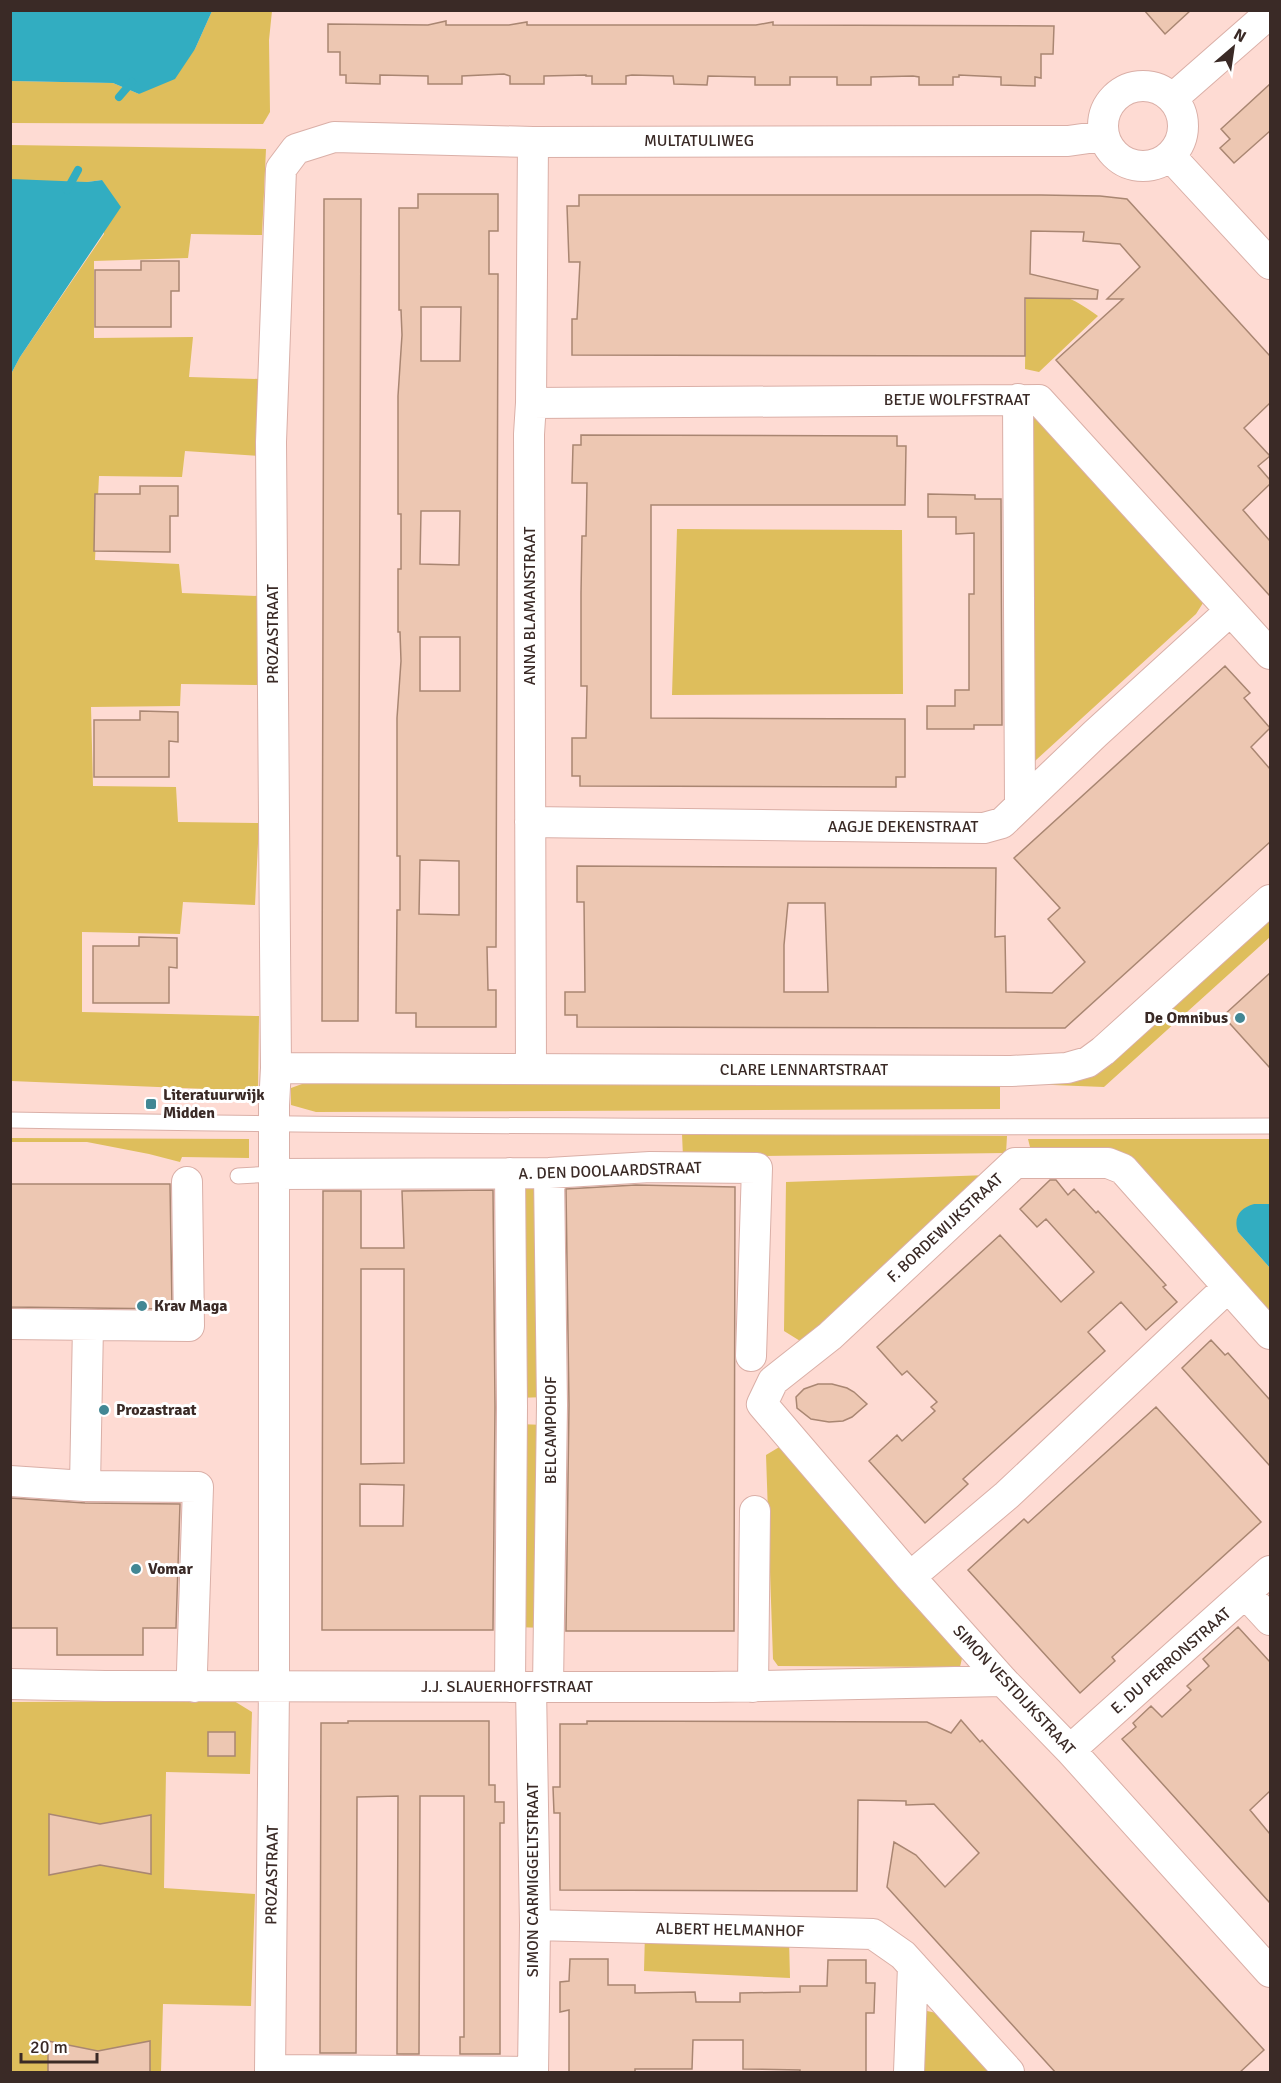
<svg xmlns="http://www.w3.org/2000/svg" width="1281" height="2083" viewBox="0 0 1281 2083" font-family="Signika,sans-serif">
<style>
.green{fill:#debe5c}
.water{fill:#32adc1}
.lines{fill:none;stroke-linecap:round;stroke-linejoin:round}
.stream{stroke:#32adc1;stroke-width:8}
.building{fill:#edc7b2;stroke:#a98672;stroke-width:1.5;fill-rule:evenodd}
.lane-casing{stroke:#daafa7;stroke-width:17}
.street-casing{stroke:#daafa7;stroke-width:32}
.lane{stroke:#fff;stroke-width:15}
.street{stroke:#fff;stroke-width:30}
.poi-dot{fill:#428794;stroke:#fff;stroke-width:2}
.labels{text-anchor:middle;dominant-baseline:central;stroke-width:6;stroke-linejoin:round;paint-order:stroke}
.street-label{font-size:16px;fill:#3a2a26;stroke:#fff}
.poi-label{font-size:16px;font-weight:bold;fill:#3a2a26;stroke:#fff;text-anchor:start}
</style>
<rect width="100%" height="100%" fill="#fedbd3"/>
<path class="green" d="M212,11H272L269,40L270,112L263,124L11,123V81L113,83L139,94L195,49Z
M11,145L266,149L262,235L191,234L188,258L94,261V338L193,337L189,377L260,379L258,456L185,451L182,477L99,476L95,560L179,564L182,593L258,596L257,685L181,684L180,706L91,707L93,786L176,787L178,822L259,823L255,905L183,902L180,934L82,932V1012L259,1016L258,1091L11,1081V374L20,357L104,234L102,180L87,182L11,181Z
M1026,292C1062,294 1069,295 1098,316L1039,372L1025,369Z
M1033,412L1203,603L1196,614L1024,771Z
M677,529L902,530L903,694L672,695Z
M1270,914V937L1104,1087L1027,1084L1082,1075Z
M1000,1079V1109L316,1112L291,1105V1088L313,1080Z
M682,1134L1007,1136L1006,1153L683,1157Z
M11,1138L249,1139V1158L182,1157L180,1162L149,1154L87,1142H11Z
M1028,1139H1270V1204H1254L1238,1232L1270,1268V1316L1131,1163L1031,1151Z
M989,1175L805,1344L784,1331L786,1182Z
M517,1186H545L547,1397L516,1398Z
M519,1424L544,1425L545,1628L515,1627Z
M781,1446L963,1654L960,1667L778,1666L773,1659L766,1455Z
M234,1701L252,1712L250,1774L166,1772L164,1888L255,1894L251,2006L163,2004L161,2072H11L10,1702Z
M645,1932L789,1939L790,1978L644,1971Z
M927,2011L946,2015L996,2072H923Z"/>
<path class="water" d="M11,10H212V11L195,49L175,79L139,94L113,83L11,81Z
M11,179L87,182L102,180L121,207L20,357L11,374Z
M1254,1204H1270V1268L1238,1232C1233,1217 1240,1208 1254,1204Z"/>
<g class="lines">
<path class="stream" d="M119,97L132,82
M67,190L78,170"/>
</g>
<path class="building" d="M1144,10H1191L1165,34Z
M446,21V25H509L527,22V25H756L773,22V25L1054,26L1053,54H1041V78L1035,77V86L1001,85V77L959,75V77H953V85H919V77L913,76L871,77V85H837V77H790V85H755V77L708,76L707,85L674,84L673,76L632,75L626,76V84H592V76H586V75L544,76V84H510V76L504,74L462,76V84H428V76L380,75V84L346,83V75H340V52H328V24L428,25Z
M1270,84V131L1234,163L1220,148L1230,139L1221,129Z
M418,194H498V231H489V274H498L496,947H487L488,990H496V1027H416V1013H396L397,910H400V856H397V718L401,661L400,632H398V569H401V514H398V396L402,335L401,310H399V208H418ZM421,307H461L460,361H421ZM421,511H460L459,565L420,564ZM420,637H460V691H420ZM420,860L459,861V915L419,914Z
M579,195H1041L1100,196L1127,199L1270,356V403L1244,428L1270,456L1258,466L1270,480V484L1243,510L1270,541V596L1056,360L1123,299H1107L1140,267L1120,244L1083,241L1084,232L1031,231L1030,274L1098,290L1097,299L1025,298V356L572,355V319H577L580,262H569L567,206H579Z
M324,199H361L358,1021H322Z
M141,261H179V291H171V327H95V270H141Z
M581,435L897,436V446H906L905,505H651V718L905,719V777H896V787L580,786V776H572V738H586L587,686H581V593L582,536H586L587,483H572L573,445H581Z
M140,486H178V516H170V552L94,551L95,494H140Z
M928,494L975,495V499H1001L1002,725H974V729H927V706H955V690H969V594H974V533L956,534V517H928Z
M1225,666L1250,693L1244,698L1270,728L1251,747L1270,769V842L1065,1028L577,1027V1015H565V992H585L584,902H577V866L996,868L995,937L1005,936L1006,992L1052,993L1085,962L1048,919L1060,908L1014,858ZM788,903H825L828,992H784V945Z
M140,711L178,712V742L169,741V777H94V720H140Z
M139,937L177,938V968L169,967V1003H93V946H139Z
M1270,973V1068L1223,1016Z
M1050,1180H1056L1068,1195L1074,1189L1096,1213L1098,1211L1166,1285L1163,1287L1177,1302L1146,1330L1121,1302L1088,1332L1105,1351L963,1479L968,1484L925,1523L869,1461L897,1435L902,1441L935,1411L931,1407L937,1402L907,1371L902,1375L877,1347L1000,1235L1061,1302L1094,1272L1046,1219L1037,1227L1020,1209Z
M10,1184H170L172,1309L10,1307Z
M636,1185L735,1187L734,1631H566L569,1405L566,1189Z
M493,1190L495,1407L493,1630H322L323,1191H361V1248H404L402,1191ZM361,1269H404V1463L361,1464ZM360,1484L404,1485L403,1526H360Z
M1211,1340L1225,1355L1228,1353L1270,1400V1466L1182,1368Z
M818,1384H832L847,1388L854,1392L867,1404L852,1417L843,1421L829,1422L811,1419L797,1408L796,1397L804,1389Z
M1156,1407L1261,1522L1112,1657L1115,1661L1080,1693L968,1570L1024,1519L1028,1523Z
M10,1498L85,1503L180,1504L176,1628H143V1655H57V1628H10Z
M1238,1627L1270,1662V1791L1250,1810L1270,1834V1903L1122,1739L1136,1727L1133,1723L1151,1706L1162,1717L1191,1690L1187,1686L1209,1666L1203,1659Z
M961,1720L980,1742L982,1740L1264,2050L1239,2073H1056L887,1887L894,1842L916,1855L945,1887L979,1853L934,1804L906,1805V1801L858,1800L857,1891L560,1890V1813H554L553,1787H560V1724H587V1721L927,1722L951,1733Z
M348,1721H489V1785H495V1802H504V1823H500V2054H460V2037H464V1796H420L419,2054H397L398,1796L357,1797L356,2053H320L321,1723H348Z
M208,1732H235V1756H208Z
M49,1814L100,1824L151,1815V1874L100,1865L49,1875Z
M570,1959H608V1985H635V1993L695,1992L696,2002H740V1993L800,1992V1986H827L828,1960H866V1983H875L874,2013H866V2073H800V2070L743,2069V2040H693L692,2069H635V2073H569V2010L560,2012V1982L569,1981Z
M48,2041L98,2051L150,2041V2073H48Z"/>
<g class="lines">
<g class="lane-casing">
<path id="lane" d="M10,1120C431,1127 850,1128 1270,1126
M238,1176L274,1174"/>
</g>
<g class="street-casing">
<path id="street" d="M1103 126a40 40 0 1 1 80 0a40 40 0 1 1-80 0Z
M1173,98L1270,13
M1171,157L1270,264
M1018,399L1020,805
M531,403L1039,400L1270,654
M530,822L984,828L1002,823L1095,734L1230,611
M276,1068L1011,1071L1067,1068L1088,1062L1103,1051L1270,900
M531,1069L529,434L531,403L533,142
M510,1173L512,1407L510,1687
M274,1174L549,1173L650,1167L757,1168L751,1356
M10,1324L189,1326L187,1182
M1270,1334L1123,1169L1108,1163H1015L830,1336L773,1381L762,1404L910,1577L1003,1681L1070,1750L1270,1972
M10,1481L85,1486L198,1487L192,1671L194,1687
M85,1486L88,1325
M910,1577L1007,1495L1227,1288
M1246,1594L1270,1620
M10,1684L105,1686L712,1687L1003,1681
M531,1687L535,1925L533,2072
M548,1687L552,1405L549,1173
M753,1687L755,1511
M1070,1750L1270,1571
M535,1925L873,1934L903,1955L1009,2072
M270,2070L533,2072
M270,2072L274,1686V1105L276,1068L271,442L281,169L296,149L334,137L533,142L1068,141L1103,136
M909,2072L913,1966"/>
</g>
<use href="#lane" class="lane"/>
<use href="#street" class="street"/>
</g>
<g class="poi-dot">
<circle cx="1240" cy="1018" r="6"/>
<rect x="145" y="1098" width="12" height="12" rx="3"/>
<circle cx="142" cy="1306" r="6"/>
<circle cx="104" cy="1410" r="6"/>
<circle cx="136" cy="1569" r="6"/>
</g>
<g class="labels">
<g class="street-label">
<text x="699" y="141">MULTATULIWEG</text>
<text x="957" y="400">BETJE WOLFFSTRAAT</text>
<text transform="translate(530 606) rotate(-90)">ANNA BLAMANSTRAAT</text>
<text transform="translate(273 634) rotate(-90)">PROZASTRAAT</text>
<text x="903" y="827">AAGJE DEKENSTRAAT</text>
<text x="804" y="1070">CLARE LENNARTSTRAAT</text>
<text transform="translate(610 1171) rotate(-2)">A. DEN DOOLAARDSTRAAT</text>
<text transform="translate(945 1228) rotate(-43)">F. BORDEWIJKSTRAAT</text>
<text transform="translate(551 1430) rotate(-90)">BELCAMPOHOF</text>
<text transform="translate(1171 1661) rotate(-41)">E. DU PERRONSTRAAT</text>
<text x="507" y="1687">J.J. SLAUERHOFFSTRAAT</text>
<text transform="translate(1014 1690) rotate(47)">SIMON VESTDIJKSTRAAT</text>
<text transform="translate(272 1875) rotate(-89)">PROZASTRAAT</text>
<text transform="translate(533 1880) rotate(-90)">SIMON CARMIGGELTSTRAAT</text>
<text transform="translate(730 1930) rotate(1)">ALBERT HELMANHOF</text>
</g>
<g class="poi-label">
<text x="1228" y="1018" text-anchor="end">De Omnibus</text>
<text x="163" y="1095">Literatuurwijk<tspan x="163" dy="18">Midden</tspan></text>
<text x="154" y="1306">Krav Maga</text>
<text x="116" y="1410">Prozastraat</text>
<text x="148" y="1569">Vomar</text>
</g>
</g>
<rect width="1281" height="2083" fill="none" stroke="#3a2a26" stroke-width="24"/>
<g transform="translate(1233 48) rotate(29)" stroke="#ffffff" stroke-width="4.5" paint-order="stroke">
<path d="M0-4.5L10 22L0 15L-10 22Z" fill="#3a2a26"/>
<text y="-9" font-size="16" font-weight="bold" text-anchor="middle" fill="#3a2a26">N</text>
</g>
<path d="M21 2053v9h76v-9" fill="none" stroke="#3a2a26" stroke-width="3"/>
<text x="30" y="2053" font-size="18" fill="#3a2a26" stroke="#ffffff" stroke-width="4.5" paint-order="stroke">20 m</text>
</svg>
